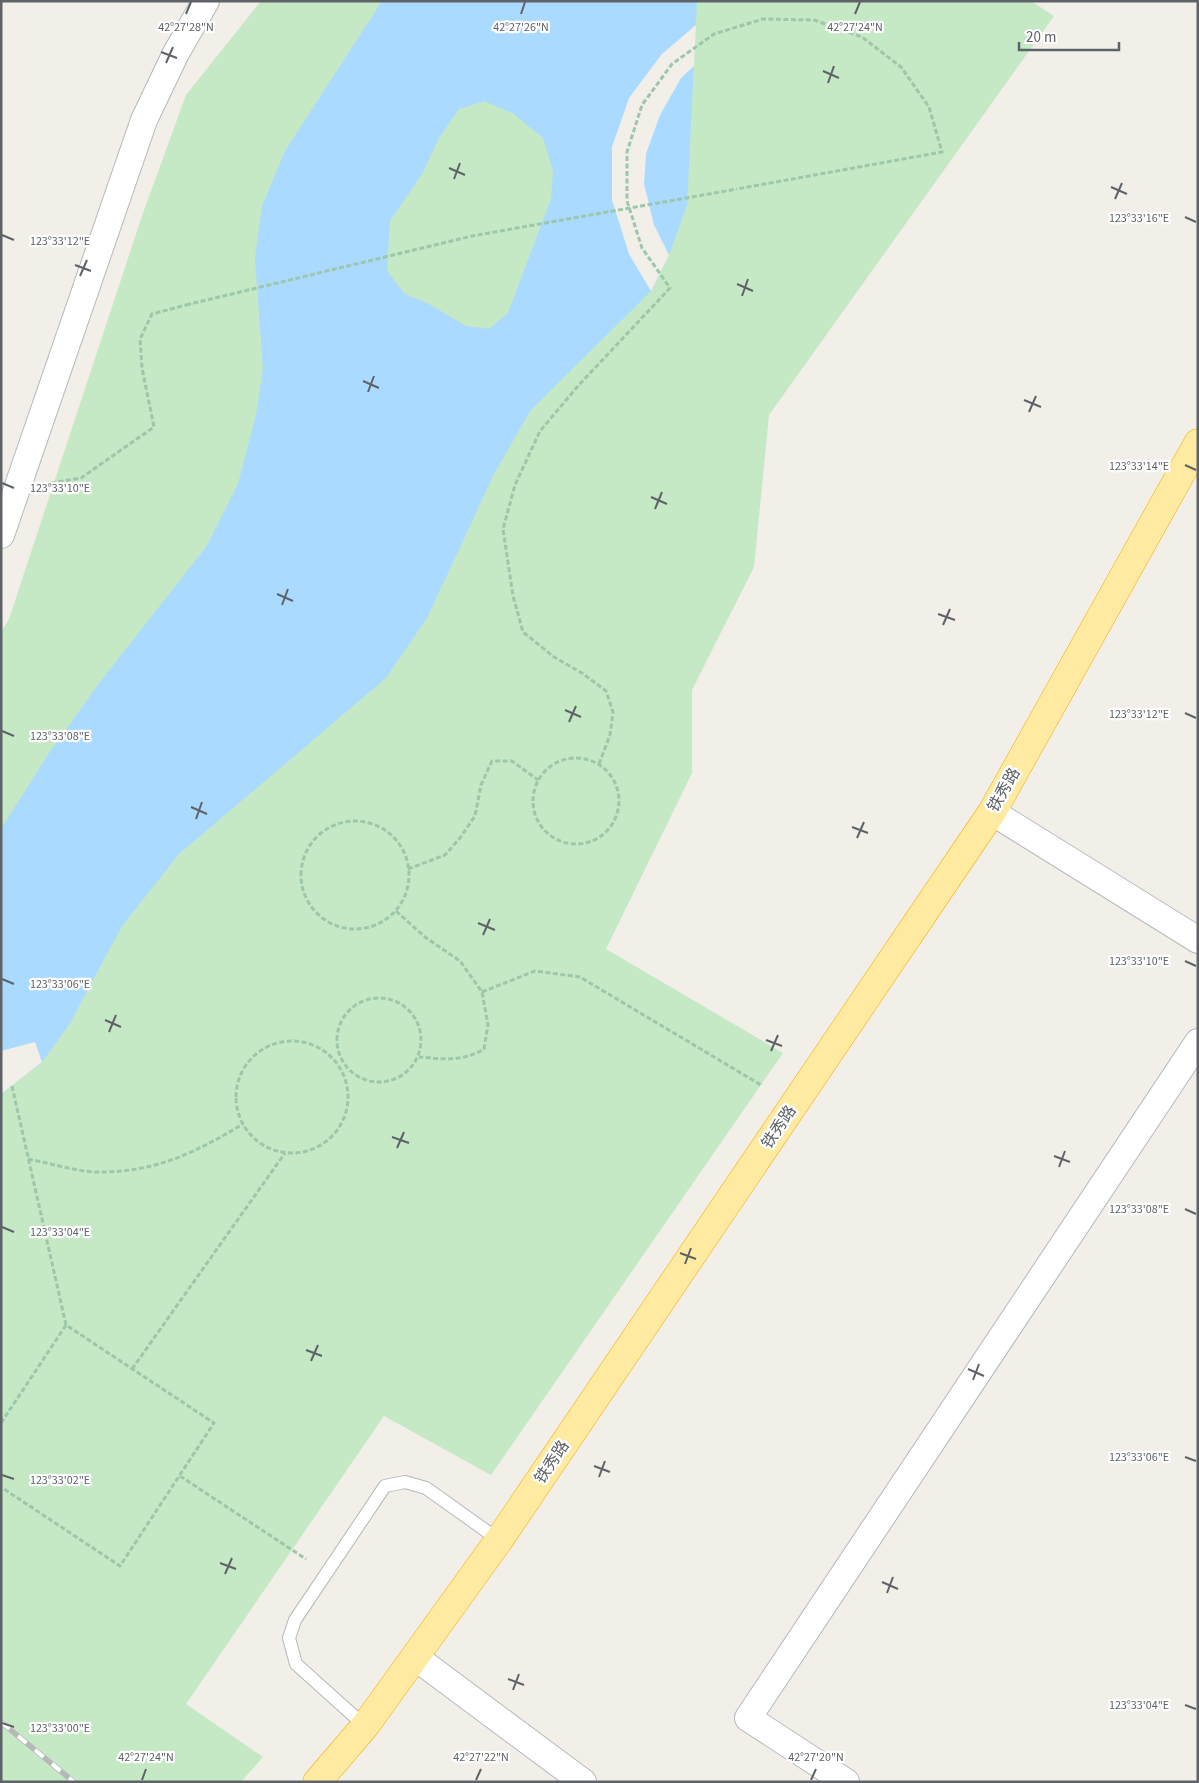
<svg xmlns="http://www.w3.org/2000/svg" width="1199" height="1783" viewBox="0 0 1199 1783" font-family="'Source Sans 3','Noto Sans SC',sans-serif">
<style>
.green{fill:#c5e8c5}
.water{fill:#aadaff;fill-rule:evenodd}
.pier{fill:#f1efe8}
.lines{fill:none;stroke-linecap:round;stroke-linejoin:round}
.service-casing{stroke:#b5b8bc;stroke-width:14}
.minor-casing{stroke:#b5b8bc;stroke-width:28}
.trunk-casing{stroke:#f9ab00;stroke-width:29}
.path{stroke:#9cc7a9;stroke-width:3;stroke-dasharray:5 2.5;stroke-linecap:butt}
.service{stroke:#fff;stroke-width:12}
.minor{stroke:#fff;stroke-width:26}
.trunk{stroke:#feeaa1;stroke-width:28}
.rail-casing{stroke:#b6b7b8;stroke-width:5.5}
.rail{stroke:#fff;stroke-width:4;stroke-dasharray:11;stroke-linecap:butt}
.path-bridge{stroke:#9cc7a9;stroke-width:3;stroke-dasharray:5 2.5;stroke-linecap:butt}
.ticks{fill:none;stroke:#5f6368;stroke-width:2}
.labels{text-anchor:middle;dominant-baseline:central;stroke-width:4.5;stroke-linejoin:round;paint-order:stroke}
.street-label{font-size:16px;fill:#5f6368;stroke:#fff}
.ticks-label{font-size:12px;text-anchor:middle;fill:#5f6368;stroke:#fff;stroke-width:4.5;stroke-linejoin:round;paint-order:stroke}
</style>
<rect width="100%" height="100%" fill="#f1efe8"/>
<path class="green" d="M261,1H1031L1054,16L769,415L754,567L692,690V773L606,949L783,1053L491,1475L384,1416L186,1704L263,1757L241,1782H1V632L9,619L143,213L186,95Z"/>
<path class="water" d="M382,1H697L687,205L669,255L651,291L531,410L495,472L427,618L386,678L179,854L122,926L69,1025L42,1062L1,1094V829L47,756L100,682L206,547L238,484L256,415L263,369L255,258L262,206L285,151ZM484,101L514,114L543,138L553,171L551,199L508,313L489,329L466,326L429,304L405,294L387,271L390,221L422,174L439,138L459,109Z"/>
<path class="pier" d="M696,25L694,66L681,78L660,115L646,154L644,184L654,225L669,255L651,291L629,254L612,200V147L629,98L662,54Z
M35,1042L42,1062L1,1094V1051Z"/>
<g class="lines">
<g class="service-casing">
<path id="service" d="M365,1726L296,1664L289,1638L295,1620L385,1486L405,1482L426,1488L499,1540"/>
</g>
<g class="minor-casing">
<path id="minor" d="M1,535L144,120L176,53L206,1
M992,812L1198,940
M415,1657L583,1782
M846,1782L748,1718L1198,1042"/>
</g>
<g class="trunk-casing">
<path id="trunk" d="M317,1782L365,1726L499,1540L992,812L1198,443"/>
</g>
<path class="path" d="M51,483L81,478L154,427L142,368L140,339L152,314L186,305
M533 801a43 43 0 1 1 86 0a43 43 0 1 1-86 0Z
M599,764L610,735L613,712L606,691L582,673L554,657L523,632L513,596L503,529L515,485L540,431L578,386L670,288L642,248L627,201V152L642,105L672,64L714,34L763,19L814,20L862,37L901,67L929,107L942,152L737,189
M301 875a54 54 0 1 1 108 0a54 54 0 1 1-108 0Z
M408,869L445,855L460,838L475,816L481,785L492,761H512L538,780
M396,911L425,937L460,961L482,992L488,1025L484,1049C462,1062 443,1059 419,1057
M482,992L535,971L580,977L761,1085
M337 1040a42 42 0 1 1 84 0a42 42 0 1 1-84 0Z
M236 1097a56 56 0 1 1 112 0a56 56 0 1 1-112 0Z
M12,1086L66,1325
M28,1159C50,1163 74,1171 96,1172C154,1173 195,1153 243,1124
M132,1369L285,1153
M1,1423L66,1325L214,1423L120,1566L1,1487
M180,1476L306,1559"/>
<use href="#service" class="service"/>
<use href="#minor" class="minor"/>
<use href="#trunk" class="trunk"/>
<g class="rail-casing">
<path id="rail" d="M1,1722L74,1782"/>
</g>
<use href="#rail" class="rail"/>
<path class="path-bridge" d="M186,305L472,236L737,189"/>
</g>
<path class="ticks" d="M186,14L191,2M521,14L525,2M855,14L860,2M161,52L177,58M166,63L173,47M823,71L839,78M828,83L834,66M449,168L465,175M454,179L460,163M1111,187L1127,194M1115,199L1122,183M1185,217L1196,222M2,235L14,240M75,265L91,271M80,276L87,260M737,284L753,291M742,296L748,279M363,381L379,388M368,392L374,376M1024,400L1041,407M1029,412L1036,396M1185,465L1196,470M2,483L14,488M651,497L667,504M655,509L662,492M277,594L293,601M282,605L288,589M938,614L955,620M943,625L950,609M565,710L581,717M1185,713L1196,718M569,722L576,706M2,731L14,736M191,807L207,814M196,819L202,802M852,827L868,833M857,838L864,822M478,923L495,930M483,935L490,919M1185,961L1196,966M2,979L14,984M105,1020L121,1027M109,1032L116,1015M766,1040L782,1046M771,1051L778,1035M392,1137L409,1143M397,1148L404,1132M1054,1156L1070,1162M1059,1167L1065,1151M1185,1209L1196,1214M2,1227L14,1232M680,1253L696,1259M685,1264L691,1248M306,1350L322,1356M311,1361L318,1345M968,1369L984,1376M973,1380L979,1364M1185,1457L1196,1461M594,1466L610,1472M2,1475L14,1479M599,1477L605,1461M220,1563L236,1569M225,1574L232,1558M882,1582L898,1589M887,1593L893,1577M508,1679L524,1685M513,1690L519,1674M1185,1705L1196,1709M2,1723L14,1727M142,1780L146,1769M476,1780L481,1769M811,1780L816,1769"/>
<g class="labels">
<g class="street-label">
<text transform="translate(1004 790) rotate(-60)">铁秀路</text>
<text transform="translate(779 1127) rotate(-56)">铁秀路</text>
<text transform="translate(552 1462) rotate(-56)">铁秀路</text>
</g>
</g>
<g class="ticks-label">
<text x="186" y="31">42°27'28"N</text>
<text x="521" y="31">42°27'26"N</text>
<text x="855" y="31">42°27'24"N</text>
<text x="1139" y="222">123°33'16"E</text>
<text x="60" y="245">123°33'12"E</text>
<text x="1139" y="470">123°33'14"E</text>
<text x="60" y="492">123°33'10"E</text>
<text x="1139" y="718">123°33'12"E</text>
<text x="60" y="740">123°33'08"E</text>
<text x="1139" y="965">123°33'10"E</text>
<text x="60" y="988">123°33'06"E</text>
<text x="1139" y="1213">123°33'08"E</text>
<text x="60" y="1236">123°33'04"E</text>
<text x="1139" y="1461">123°33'06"E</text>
<text x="60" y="1484">123°33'02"E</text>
<text x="1139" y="1709">123°33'04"E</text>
<text x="60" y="1732">123°33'00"E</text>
<text x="146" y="1761">42°27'24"N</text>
<text x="481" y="1761">42°27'22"N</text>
<text x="816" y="1761">42°27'20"N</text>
</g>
<rect width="1199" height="1783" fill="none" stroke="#5f6368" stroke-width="5"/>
<path d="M1019 42v8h100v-8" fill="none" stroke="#5f6368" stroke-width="2.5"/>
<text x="1026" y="42" font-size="15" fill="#5f6368" stroke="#ffffff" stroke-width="4" paint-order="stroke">20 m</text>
</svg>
